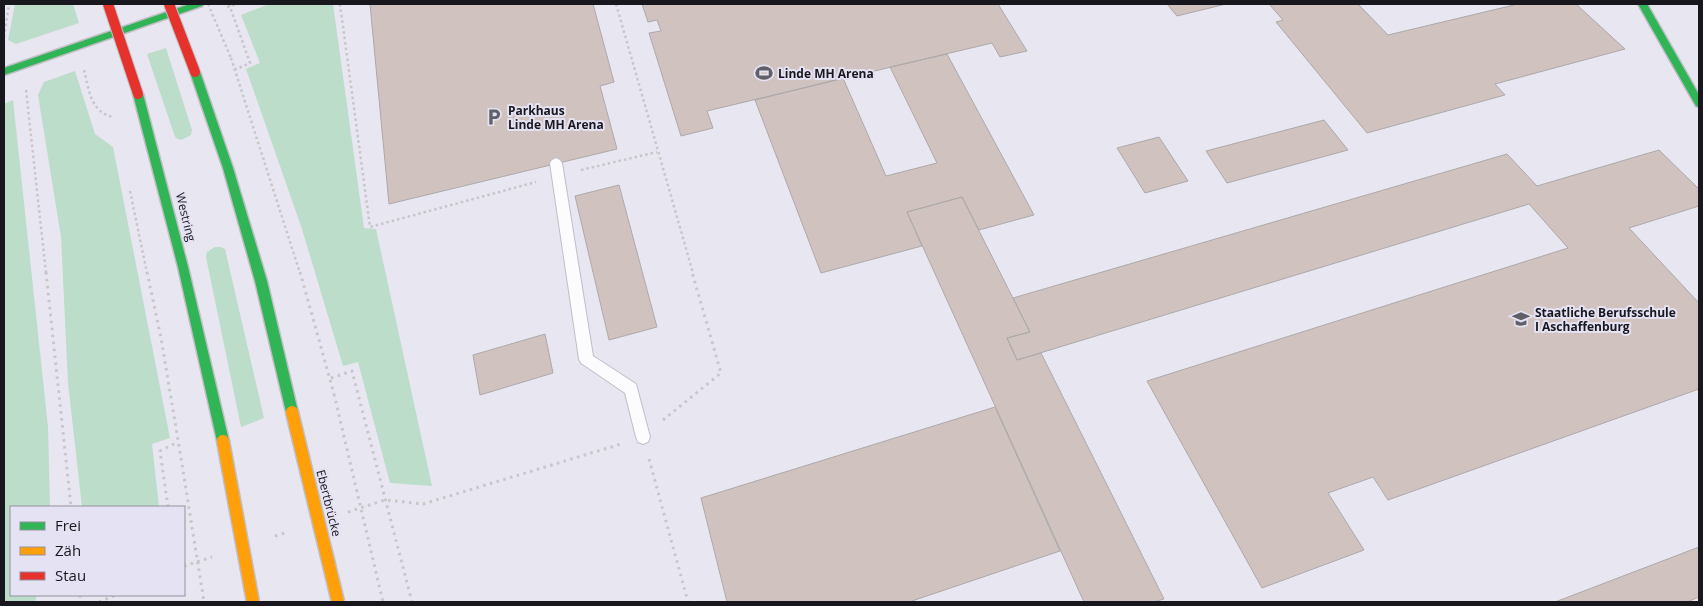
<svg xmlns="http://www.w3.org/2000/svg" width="1703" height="606" viewBox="0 0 1703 606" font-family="'Open Sans',sans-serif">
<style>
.green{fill:#bcddc9}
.building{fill:#d0c2be;stroke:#ada9ab}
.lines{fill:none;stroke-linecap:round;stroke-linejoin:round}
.lane-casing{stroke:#c0bec6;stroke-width:2}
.fast-casing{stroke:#c0bec6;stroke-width:3}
.path-far1{stroke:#c7c6c9;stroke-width:2.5;stroke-dasharray:2.5 3;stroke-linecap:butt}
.path{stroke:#c7c6c9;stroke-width:3;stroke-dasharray:2.5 4.5;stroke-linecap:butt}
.lane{fill:#fcfbfd;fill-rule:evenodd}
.fast{fill:#30b455;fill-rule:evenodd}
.slow-bridge-casing{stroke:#c0bec6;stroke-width:15;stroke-linecap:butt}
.jam-bridge-casing{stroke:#c0bec6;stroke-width:12;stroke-linecap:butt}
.path-bridge-far1{stroke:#c7c6c9;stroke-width:2.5;stroke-dasharray:2.5 3;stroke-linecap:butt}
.path-bridge{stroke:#c7c6c9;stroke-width:3;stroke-dasharray:2.5 4.5;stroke-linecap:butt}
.slow-bridge{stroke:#ff9f0a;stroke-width:12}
.jam-bridge{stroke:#e5322d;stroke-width:10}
.labels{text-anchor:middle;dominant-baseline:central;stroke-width:4;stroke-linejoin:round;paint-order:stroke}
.poi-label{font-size:12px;font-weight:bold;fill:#18171d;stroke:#e5e2f4;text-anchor:start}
.street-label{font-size:12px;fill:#18171d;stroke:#e5e2f4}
</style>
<rect width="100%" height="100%" fill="#e8e6f0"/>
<path class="green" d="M15,4H73L79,23L16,44L8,40Z
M269,4H333L364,228L376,229L432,486L390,483L358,362L343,366L302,229L246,69L260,63L241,15Z
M166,48L192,130L191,135L181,140L176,138L174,134L147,54Z
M75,71L95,134L113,147L170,438L152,444L159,507H82L68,383L61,237L38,95L44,82Z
M13,100L48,427L50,507H11V595H37L35,602H4V104Z
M215,247H221L225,249L264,418L241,427L206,257L207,252Z"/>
<path class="building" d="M370,4H593L614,82L600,86L617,149L389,204Z
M642,4H998L1027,51L1000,57L992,43L707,111L713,128L681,136L649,33L661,31L657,20L648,22Z
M1167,4H1226L1177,16Z
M1269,4H1358L1388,35L1514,5L1512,4H1576L1625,49L1495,84L1505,95L1367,133L1276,22L1283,20Z
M947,54L1034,215L979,230L962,197L907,212L922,246L821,273L755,100L843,78L886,176L937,163L890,67Z
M1324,120L1348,150L1227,183L1206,151Z
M1159,137L1188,181L1145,193L1117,148Z
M1659,150L1699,189V206L1629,228L1699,303V389L1388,500L1373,477L1328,493L1364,550L1262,588L1147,381L1568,248L1529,204L1017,360L1007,338L1030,332L1013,298L1507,154L1537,186Z
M619,185L657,327L609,340L575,196Z
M962,197L1030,332L1007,338L1017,360L1041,353L1164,599L1153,602H1084L907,212Z
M545,334L553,373L480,395L473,355Z
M995,407L1060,551L909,602H727L701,498Z
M1699,547V597L1687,602H1555Z"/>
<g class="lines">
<g class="lane-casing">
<path id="lane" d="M556,158L560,160L562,163L593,356L636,384L650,437L648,442L643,444L638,442L636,437L625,393L581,363L579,359L550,163L552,160Z"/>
</g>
<g class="fast-casing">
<path id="fast" d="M190,4H204L202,6L4,75V68Z
M1638,4H1647L1699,95V107L1696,106Z
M195,69L200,72L233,168L267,281L298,412L296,416L292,417L288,416L286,412L255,281L223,168L190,72Z
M138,90L143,94L188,267L229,441L227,445L223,447L219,445L217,441L178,267L133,94Z"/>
</g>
<path class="path-far1" d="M229,4L250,63L236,69
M340,4L370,227L536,182
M616,4L693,273
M227,7L237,4
M4,37L9,4
M231,58L300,273
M84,70C89,89 90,112 113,117
M26,90L46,273
M581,170L657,152
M130,191L147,273"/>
<path class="path" d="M46,272L71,507
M147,272L161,338L181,458
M300,272L334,394
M331,378L352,371L412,602
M663,420L721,373L692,272
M649,459L688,602
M168,507L160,451L178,442
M348,512L385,500L423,504L621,444
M275,536L288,532
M184,566L212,557
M80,595L81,602
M99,602L116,595"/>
<use href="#lane" class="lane"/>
<use href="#fast" class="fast"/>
<g class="slow-bridge-casing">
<path id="slow-bridge" d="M292,412L338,602
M223,441L253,602"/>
</g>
<g class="jam-bridge-casing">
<path id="jam-bridge" d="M108,4L138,94
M169,4L195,72"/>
</g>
<path class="path-bridge-far1" d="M208,4L231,58"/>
<path class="path-bridge" d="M334,394L383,602
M181,458L204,602"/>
<use href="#slow-bridge" class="slow-bridge"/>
<use href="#jam-bridge" class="jam-bridge"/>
</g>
<defs>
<g id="stadium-bare" transform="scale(1.35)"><path d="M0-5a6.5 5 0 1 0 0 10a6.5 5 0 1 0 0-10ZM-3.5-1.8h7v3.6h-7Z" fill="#615f67" stroke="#e5e2f4" stroke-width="2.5" paint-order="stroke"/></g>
<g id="parking-bare" transform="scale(1.35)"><path d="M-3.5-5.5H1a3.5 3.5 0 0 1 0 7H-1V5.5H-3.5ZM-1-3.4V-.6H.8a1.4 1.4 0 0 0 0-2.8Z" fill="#615f67" stroke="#e5e2f4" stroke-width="2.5" paint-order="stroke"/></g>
<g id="school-bare" transform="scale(1.35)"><path d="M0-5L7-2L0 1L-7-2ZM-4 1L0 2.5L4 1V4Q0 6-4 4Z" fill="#615f67" stroke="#e5e2f4" stroke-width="2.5" paint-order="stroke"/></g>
</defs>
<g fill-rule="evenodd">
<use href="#stadium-bare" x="764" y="73"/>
<use href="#parking-bare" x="494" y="117"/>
<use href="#school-bare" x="1521" y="319"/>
</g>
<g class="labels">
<g class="poi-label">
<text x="778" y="73">Linde MH Arena</text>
<text x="508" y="110">Parkhaus<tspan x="508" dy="14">Linde MH Arena</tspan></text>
<text x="1535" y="312">Staatliche Berufsschule<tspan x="1535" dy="14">I Aschaffenburg</tspan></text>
</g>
<g class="street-label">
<text transform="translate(186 217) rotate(76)">Westring</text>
<text transform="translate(329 503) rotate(76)">Ebertbrücke</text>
</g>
</g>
<rect width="1703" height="606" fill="none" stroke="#18171d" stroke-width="10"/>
<rect x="10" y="506" width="175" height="90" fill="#e5e2f4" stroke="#93919e"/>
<rect x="20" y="522" width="25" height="8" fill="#30b455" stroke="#93919e"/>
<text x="55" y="531" font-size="15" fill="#18171d">Frei</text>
<rect x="20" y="547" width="25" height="8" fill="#ff9f0a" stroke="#93919e"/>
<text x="55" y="556" font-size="15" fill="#18171d">Zäh</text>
<rect x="20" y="572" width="25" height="8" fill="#e5322d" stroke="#93919e"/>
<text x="55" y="581" font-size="15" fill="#18171d">Stau</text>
</svg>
